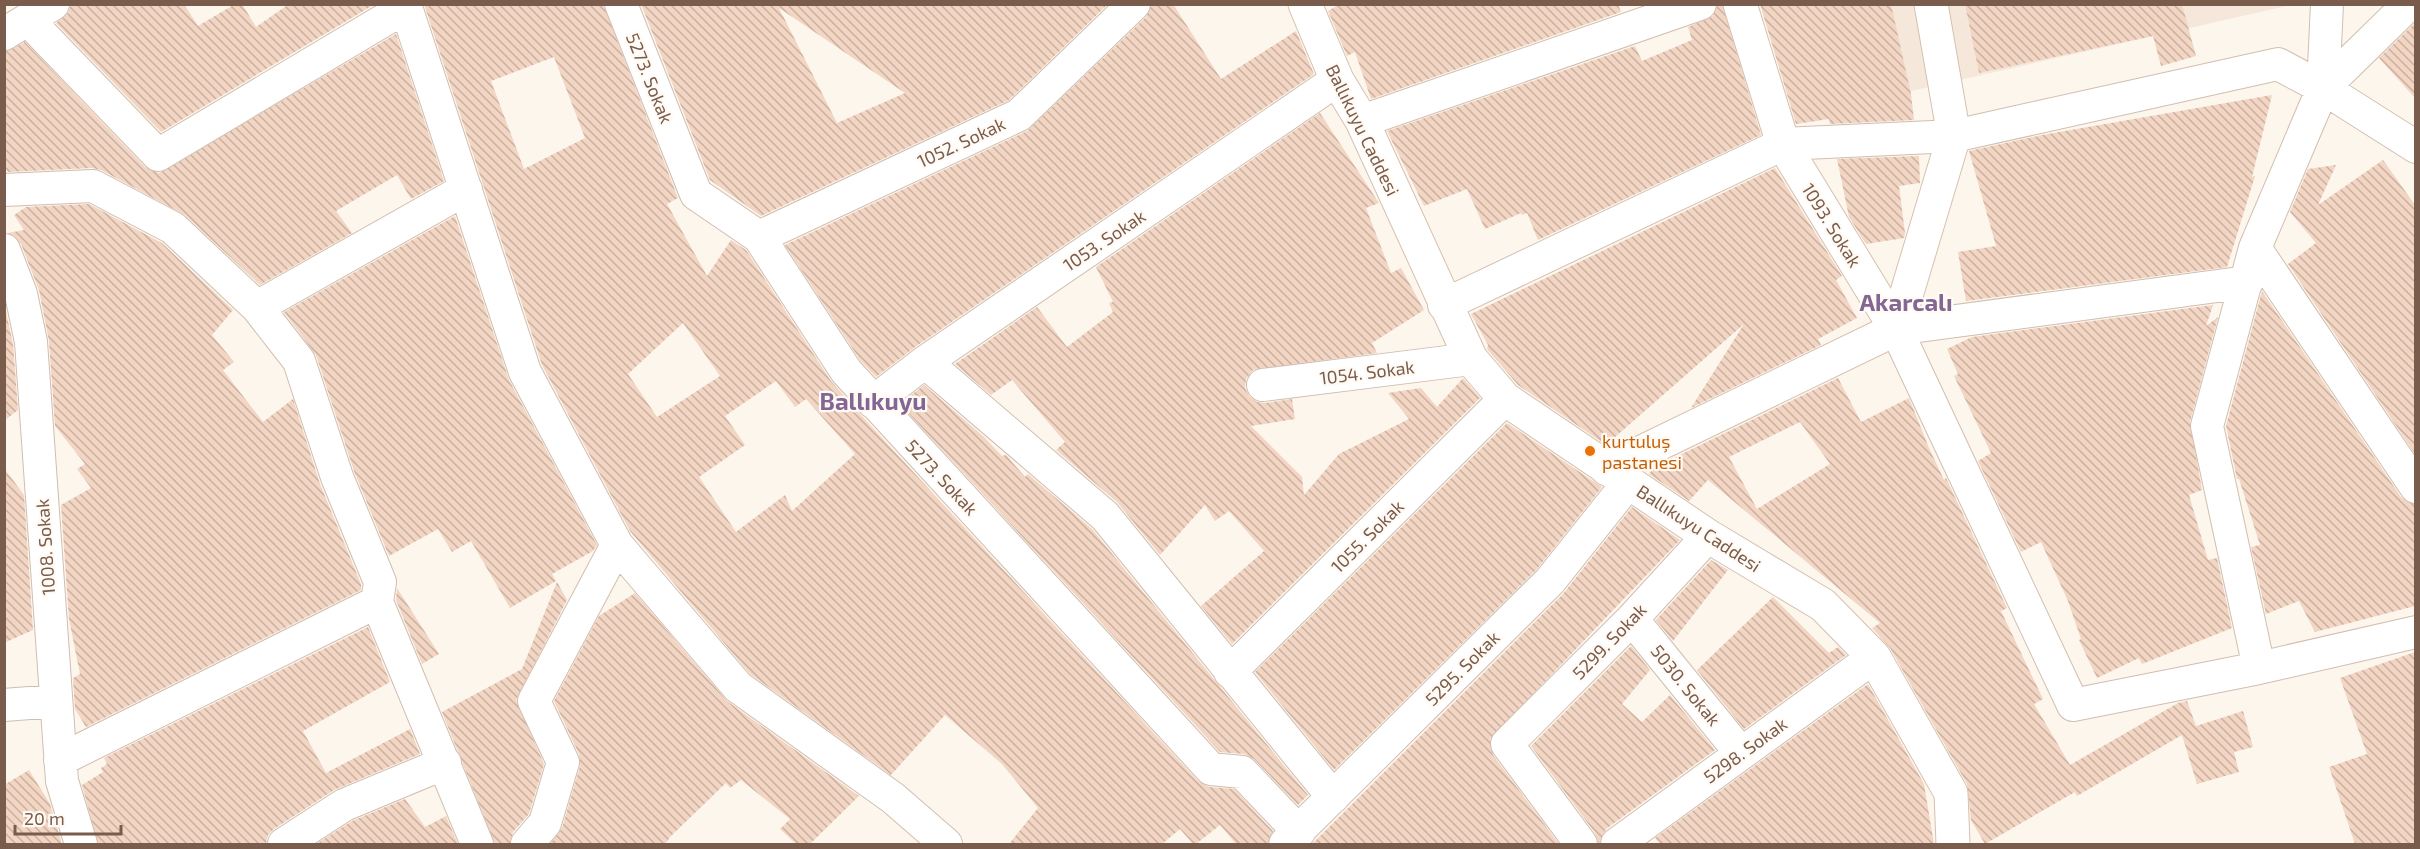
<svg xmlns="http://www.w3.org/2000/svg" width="2420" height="849" viewBox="0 0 2420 849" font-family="'Exo 2',sans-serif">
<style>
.residential{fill:#f5e8da}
.building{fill:url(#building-back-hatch);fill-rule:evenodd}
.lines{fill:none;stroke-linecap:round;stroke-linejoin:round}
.street-casing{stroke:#d1beb0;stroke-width:34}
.secondary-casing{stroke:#d6c0b0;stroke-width:35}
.street{stroke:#fff;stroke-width:32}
.secondary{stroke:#fff;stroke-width:33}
.food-dot{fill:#e8710a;stroke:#fffaf3;stroke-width:2}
.labels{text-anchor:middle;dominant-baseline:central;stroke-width:4.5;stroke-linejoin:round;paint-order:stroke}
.street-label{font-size:18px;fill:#7a5c4d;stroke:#fffaf3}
.food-label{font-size:18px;fill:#c56008;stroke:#fffaf3;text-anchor:start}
.district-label{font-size:24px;font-weight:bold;fill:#846695;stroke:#fffaf3}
</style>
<defs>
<pattern id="building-back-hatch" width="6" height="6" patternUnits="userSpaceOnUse" patternTransform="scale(1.5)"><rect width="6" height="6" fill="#f3d5c3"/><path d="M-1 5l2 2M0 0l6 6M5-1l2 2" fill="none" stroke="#cab0a1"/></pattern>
</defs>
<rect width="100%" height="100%" fill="#fdf6ec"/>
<path class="residential" d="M1785,4L2291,5L1818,112Z"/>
<path class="building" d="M71,4H184L198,26L235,4H242L256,27L289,4H375L161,132L56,23L68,13Z
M424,4H603L678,198L667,204L707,276L731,240L746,250L831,381L859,413L1198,781L1209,787L1234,789L1273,831L1268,844H1236L1220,825L1196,844H1193L1180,829L1162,844H1009L1038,808L1002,764L945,715L891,775L750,674L630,531L542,365ZM554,57L585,138L524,169L491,81ZM683,323L720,376L657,417L628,374ZM776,381L795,407L806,399L855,454L792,511L785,495L736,532L699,477L745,445L725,416Z
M641,4H1108L1009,100L761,216L710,180ZM779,8L905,93L837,123Z
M1151,4H1173L1221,79L1296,31L1314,74L915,347L876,377L860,360L785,245L1027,131L1146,17Z
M1340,4H1618L1621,12L1371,99L1355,52L1347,56L1328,11Z
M1718,4H1722L1761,135L1538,240L1527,213L1522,215L1521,213L1485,229L1467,189L1424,206L1387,131L1635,46L1642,61L1692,40L1688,27L1713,16Z
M1760,4H1891L1911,94L1914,120L1830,124L1829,119L1796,124Z
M1965,4H2182L2196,56L2161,66L2153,36L1979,73Z
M2415,23V98L2379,58Z
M396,34L444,181L411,199L397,175L336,211L352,233L260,285L185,215L101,170L92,168L8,172L4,167V52L25,42L145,167L159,173Z
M2272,95L2252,177L2255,176L2227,267L1966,301L1958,252L1996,246L1969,151L2042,135Z
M1320,113L1379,203L1366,208L1391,273L1401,268L1424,310L1372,343L1377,353L1253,370L1246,379L1245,388L1249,396L1257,402L1265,403L1292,399L1295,419L1251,426L1302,477L1304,495L1339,454L1409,419L1388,393L1421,388L1437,407L1463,378L1480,398L1232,644L1201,606L1264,551L1229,511L1215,521L1205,505L1160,555L1117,502L1056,450L1065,442L1012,380L991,395L955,364L1037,307L1067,347L1113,312L1109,303L1113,302L1096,267Z
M1919,156L1920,183L1899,186L1905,233L1904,238L1866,244L1849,217L1837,159Z
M2383,160L2415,205V454L2288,264L2316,243L2290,212L2308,169L2336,165L2318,205Z
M1775,168L1842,276L1836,280L1857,318L1818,339L1821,345L1691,408L1744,324L1606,445L1518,385L1487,349L1488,345L1471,314Z
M89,204L162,243L233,310L212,335L234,362L223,370L263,422L293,399L320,484L361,584V590L86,727L75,709L73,678L80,674L69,619L61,505L91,488L77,469L85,464L55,426L49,341L39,290L21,244L8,233L24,230L14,215L26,207Z
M455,216L509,380L597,545L593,551L552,574L556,581L510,608L471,541L452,552L438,529L389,556L354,471L316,355L284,312Z
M2262,291L2401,497L2415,505V606L2315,632L2299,601L2266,614L2251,547L2260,545L2239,479H2237L2226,426Z
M4,303L13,344L18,410L4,421Z
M2213,305L2206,326L2218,317L2190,422L2202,490L2189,495L2208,560L2217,558L2232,628L2142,664L2139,658L2097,678L2079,640L2081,639L2068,601L2041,542L2021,552L1978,461L1991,453L1954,376L1958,374L1947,349L1972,337Z
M1838,378L1861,422L1909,398L1929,448L1944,480L1946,478L2007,608L2001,611L2043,699L2034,704L2070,765L2178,703L2187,701L2196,726L2243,711L2253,747L2234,752L2239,772L2197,784L2182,735L2077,796L2075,792L1985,844L1971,820L1967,784L1890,648L1872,628L1880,623L1708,480L1689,501L1649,474L1653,468ZM1800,422L1830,464L1757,509L1729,457Z
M924,385L983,436L1002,456L1006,455L1025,477L1028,474L1092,529L1308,795L1298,805L1254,759L1244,754L1220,752L900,404Z
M1507,423L1602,487L1537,569L1334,770L1255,672Z
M4,468L24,495L33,630L4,643Z
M1632,507L1680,540L1490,739L1493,755L1559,844H1312L1563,594Z
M1711,560L1728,570L1673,641L1656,620Z
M557,582L567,600L516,700L544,764L529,814L513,832L510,844H495L442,712L522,669Z
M397,588L439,654L422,664L396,600Z
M635,593L727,701L859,796L810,844H796L780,829L790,819L741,780L730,788L726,783L671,836L665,844H550L562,828L580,766L579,754L554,701L599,616Z
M1773,597L1829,653L1838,647L1846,655L1744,729L1697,670Z
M368,627L390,682L303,731L326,773L410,729L420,754L334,790L274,829L268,835L266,844H98L82,785L103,772L101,768L107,764L104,758Z
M1631,646L1650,670L1622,704L1642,722L1670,695L1715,750L1606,829L1599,844L1595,833L1531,746Z
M2415,652V844H2355L2329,767L2367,754L2340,678Z
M1868,684L1924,784L1934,844H1660L1655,838Z
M29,770L50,804L62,844H4V785Z
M405,799L425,827L446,816L458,844H316L352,821Z"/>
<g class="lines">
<g class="street-casing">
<path id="street" d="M405,4L525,372L617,545L738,687L893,798L946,844
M621,4L696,194L759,237L846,371L1211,769L1242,772L1299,832
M28,20L158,155L406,7
M4,34L53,4
M2323,88L2327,4
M1362,121L1700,4
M4,190L93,186L173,228L257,307L299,361L337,477L380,582L377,602L477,844
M759,237L1019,115L1134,4
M2255,248L2416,487
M4,250L21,294L31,342L62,781L81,844
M2247,282L1896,329L2073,705L2259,668L2416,632
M1444,305L1783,144L1954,136L2278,64L2323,88L2416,147
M257,307L466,189
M925,362L1105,516L1333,797
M1263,385L1471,359
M873,402L925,362L1337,80
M1632,619L1740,752
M2259,668L2207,426L2255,248L2323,88L2409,4
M1230,672L1505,399
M4,705L55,701
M60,760L377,602
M284,844L344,805L445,763
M527,844L545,823L563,762L534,701L617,545
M1285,844L1550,581L1628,483
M1581,844L1507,744L1632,619L1708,536
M1617,844L1874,657"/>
</g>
<g class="secondary-casing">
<path id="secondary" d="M1305,4L1337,80L1362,121L1471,359L1505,399L1708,536L1823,605L1874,657L1951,793L1953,844
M1740,4L1783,144L1896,329
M1896,329L1954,136L1931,4
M1607,469L1896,329"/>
</g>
<use href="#street" class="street"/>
<use href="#secondary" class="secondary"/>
</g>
<circle class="food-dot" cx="1590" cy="451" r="6"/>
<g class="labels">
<g class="street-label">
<text transform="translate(650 78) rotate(68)">5273. Sokak</text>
<text transform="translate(1363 130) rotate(64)">Ballıkuyu Caddesi</text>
<text transform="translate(961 142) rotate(-25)">1052. Sokak</text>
<text transform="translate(1832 225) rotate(58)">1093. Sokak</text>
<text transform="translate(1104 240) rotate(-34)">1053. Sokak</text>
<text transform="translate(1367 372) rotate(-7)">1054. Sokak</text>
<text transform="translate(942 477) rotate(47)">5273. Sokak</text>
<text transform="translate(1699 528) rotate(33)">Ballıkuyu Caddesi</text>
<text transform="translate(1367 536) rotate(-45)">1055. Sokak</text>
<text transform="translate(45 547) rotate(-94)">1008. Sokak</text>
<text transform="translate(1609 641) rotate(-46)">5299. Sokak</text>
<text transform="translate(1462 668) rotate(-45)">5295. Sokak</text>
<text transform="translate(1686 685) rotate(51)">5030. Sokak</text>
<text transform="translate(1745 750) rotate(-36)">5298. Sokak</text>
</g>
<g class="food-label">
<text x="1602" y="441">kurtuluş<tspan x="1602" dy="21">pastanesi</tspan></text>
</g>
<g class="district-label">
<text x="1906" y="301">Akarcalı</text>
<text x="873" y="400">Ballıkuyu</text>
</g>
</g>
<rect width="2420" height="849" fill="none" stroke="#7a5c4d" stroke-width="12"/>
<path d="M15 825v9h106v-9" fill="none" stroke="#7a5c4d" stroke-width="3"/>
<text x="24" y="825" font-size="18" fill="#7a5c4d" stroke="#fffaf3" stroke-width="4.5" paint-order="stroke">20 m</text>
</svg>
